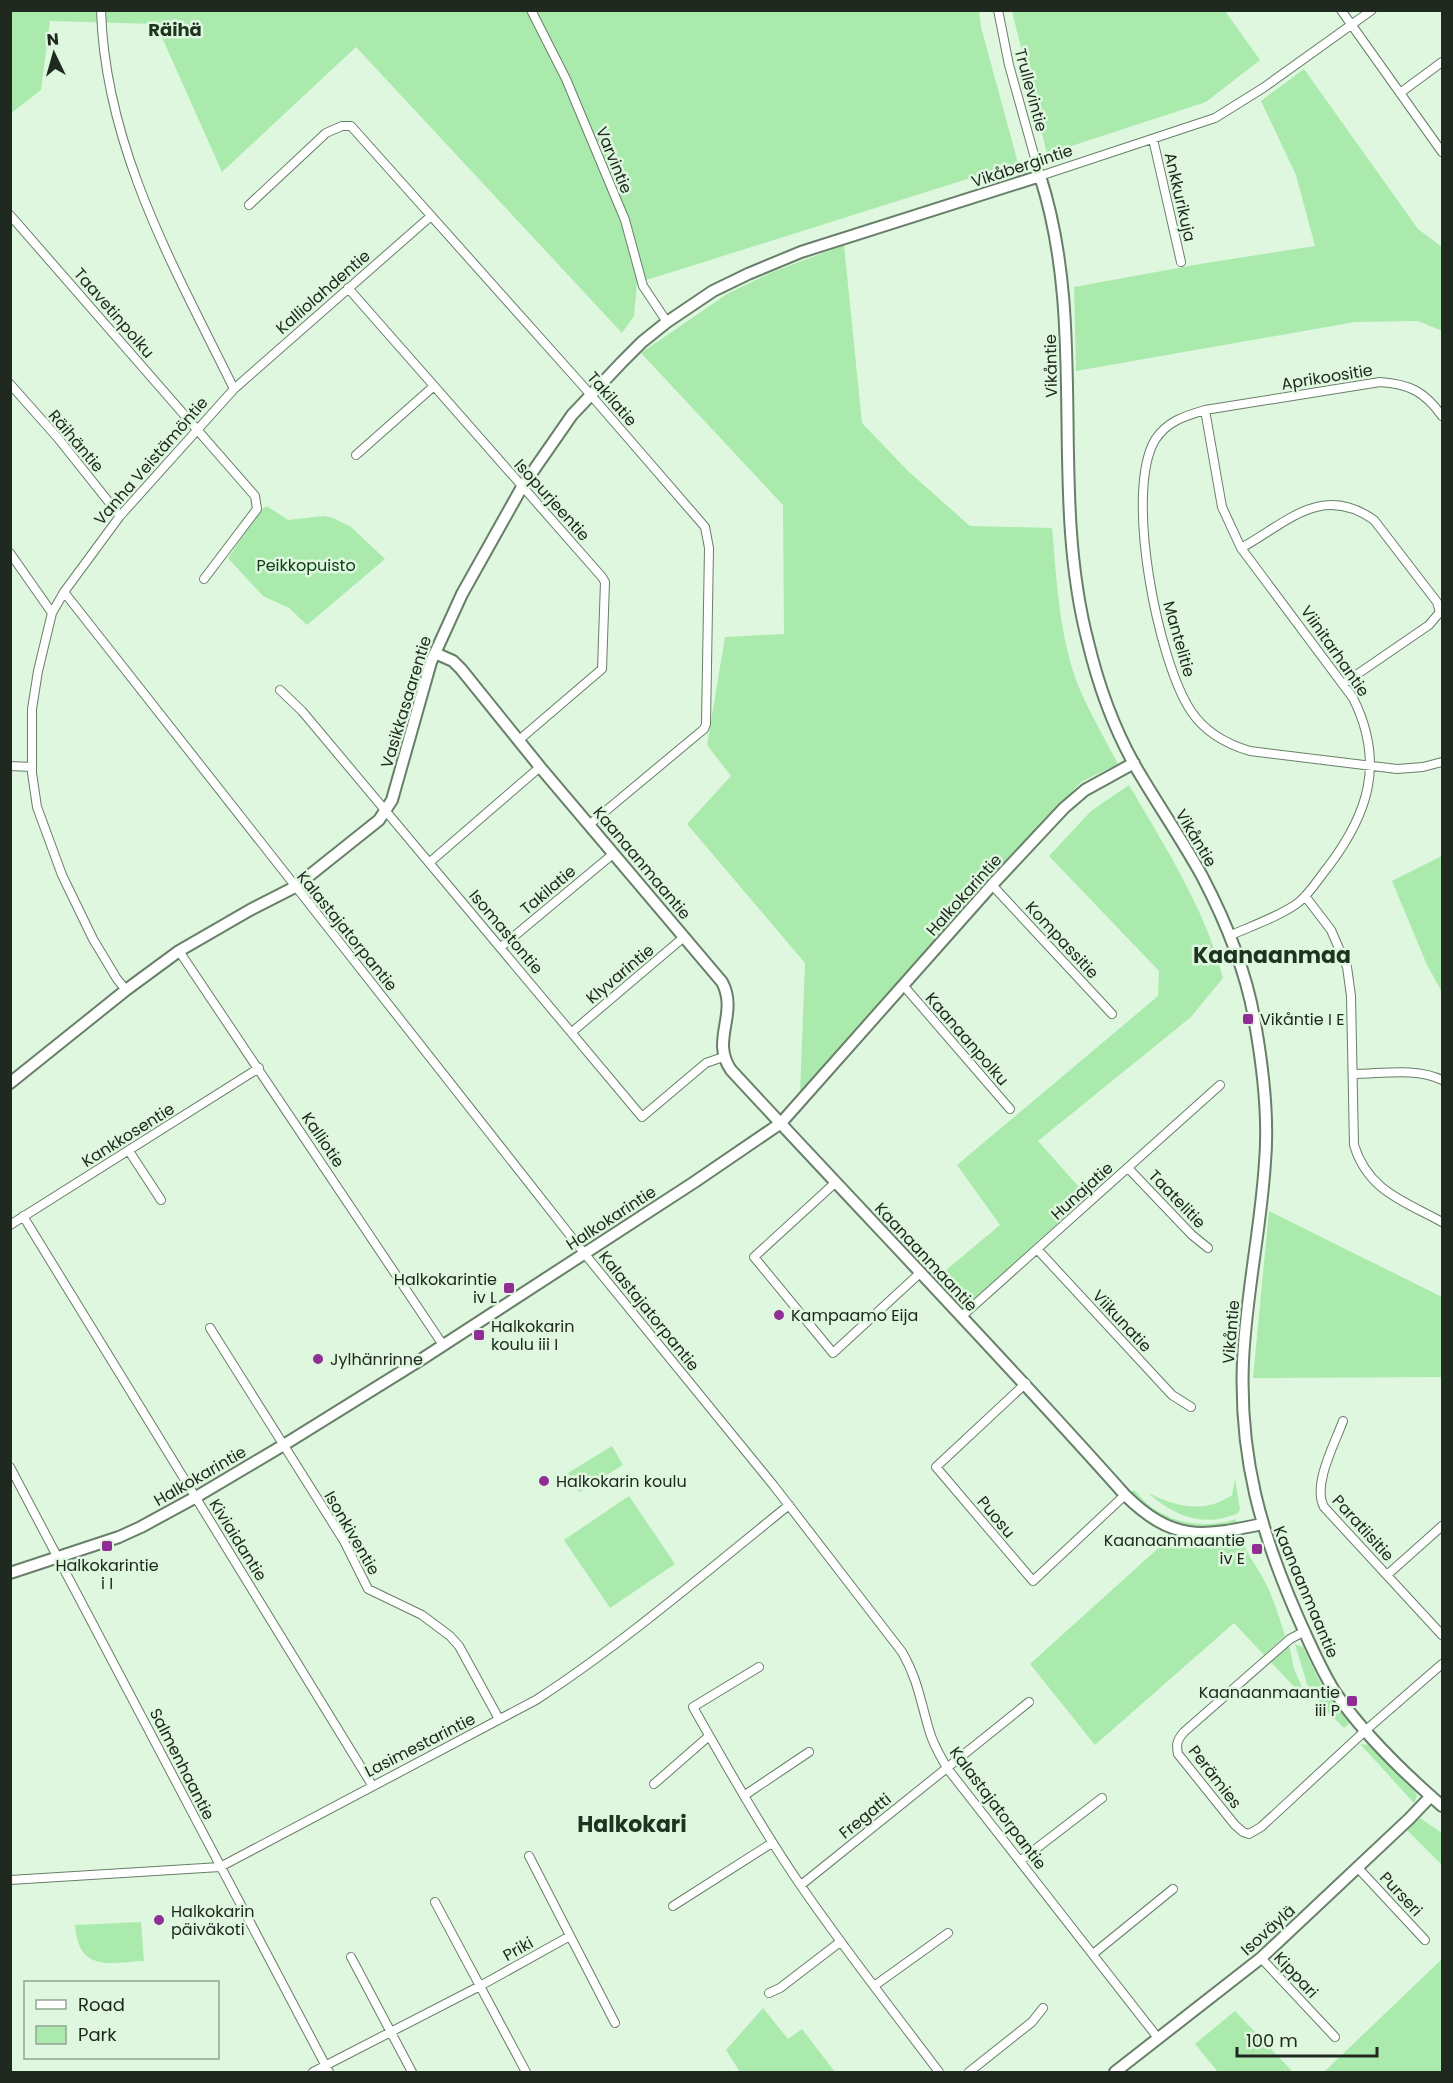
<svg xmlns="http://www.w3.org/2000/svg" width="1453" height="2083" viewBox="0 0 1453 2083" font-family="Poppins,sans-serif">
<style>
.green{fill:#aaebad}
.lines{fill:none;stroke-linecap:round;stroke-linejoin:round}
.street-casing{stroke:#687f69;stroke-width:10}
.secondary-casing{stroke:#687f69;stroke-width:14}
.street{stroke:#fff;stroke-width:8}
.secondary{stroke:#fff;stroke-width:10}
.poi-dot{fill:#902e95;stroke:#def7de;stroke-width:2}
.labels{text-anchor:middle;dominant-baseline:central;stroke-width:5;stroke-linejoin:round;paint-order:stroke}
.street-label{font-size:16px;fill:#202920;stroke:#def7de}
.park-label{font-size:16px;fill:#0c3d14;stroke:#def7de}
.poi-label{font-size:16px;fill:#202920;stroke:#def7de;text-anchor:start}
.neighbourhood-label{font-size:18px;font-weight:bold;fill:#1f3420;stroke:#def7de}
.district-label{font-size:22px;font-weight:bold;fill:#1f3420;stroke:#def7de}
</style>
<rect width="100%" height="100%" fill="#def7de"/>
<path class="green" d="M11,11H979L981,27L1018,163L637,283L634,316L622,333L356,47L222,172L156,24L50,21L41,90L11,113Z
M1012,11H1225L1260,60L1206,102L1047,154Z
M1304,69L1418,229L1442,247V331L1418,321L1355,322L1076,371L1074,287L1200,264L1315,246L1296,175L1261,101Z
M844,245L862,423L908,471L970,526L1052,528C1057,582 1059,639 1080,690C1091,715 1105,739 1118,764L1081,782L800,1095L805,963L687,824L731,776L707,745L725,637L784,634L783,505L641,353L727,294L770,273Z
M267,506L288,520L324,516L333,518L351,527L385,559L307,625L289,608L263,596L228,558L259,511Z
M1129,785C1165,847 1205,908 1223,978L1191,1017L1038,1141L1087,1196L974,1301L945,1271L1000,1225L957,1165L1158,996L1159,971L1049,856L1091,811Z
M1442,856V992L1427,965L1392,881Z
M1269,1211L1442,1297V1377L1253,1378Z
M612,1446L623,1465L579,1492L568,1473Z
M1235,1479L1240,1509L1238,1513C1203,1528 1176,1517 1148,1493C1177,1507 1204,1514 1232,1495Z
M1134,1490C1140,1496 1146,1504 1154,1509C1179,1525 1208,1528 1236,1519L1237,1526C1190,1534 1165,1525 1130,1493Z
M629,1496L675,1564L610,1608L564,1540Z
M1168,1534C1197,1542 1213,1542 1242,1536C1245,1554 1257,1565 1265,1582C1274,1599 1279,1617 1285,1636L1264,1655L1234,1623L1095,1745L1030,1664L1165,1542Z
M1295,1644L1303,1647L1319,1680L1350,1723L1344,1728L1326,1710L1307,1684Z
M1289,1645L1294,1669L1309,1703L1270,1661Z
M1360,1744L1370,1745L1375,1748L1413,1787L1417,1796L1414,1803Z
M1420,1818L1442,1833V1865L1406,1829Z
M141,1922L144,1961C107,1963 79,1972 75,1925Z
M1442,1959V2072H1324Z
M763,2008L788,2039L802,2029L835,2072H740L726,2050Z
M1235,2011L1293,2072H1218L1195,2044Z"/>
<g class="lines">
<g class="street-casing">
<path id="street" d="M101,10C105,148 175,269 234,389L120,516L64,592L52,613L38,671L32,709V773L37,807L62,875L93,939L117,979L126,990
M531,10L566,79L625,220L643,286L667,322
M998,10L1009,65L1040,176L1215,118L1263,88L1372,10
M1341,10L1442,152
M1400,93L1442,62
M1153,139L1181,262
M249,205L326,133L342,126H351L583,386L705,527L709,548L706,724L704,729L590,824
M10,215L255,496L257,509L204,579
M348,288L602,577L605,582L602,669L519,740
M10,384L57,437L120,516
M234,389L431,216
M1205,410L1222,507L1241,548L1353,698C1385,762 1369,813 1328,867C1319,878 1310,893 1299,902C1283,915 1249,927 1229,936
M1442,416C1425,392 1410,384 1380,382L1205,410C1185,416 1167,421 1155,440C1124,492 1158,662 1191,711C1205,732 1226,744 1250,751L1397,769L1423,767L1442,762
M356,455L434,386
M1241,548C1287,523 1321,483 1374,520L1437,602L1440,612L1429,625L1343,684
M10,553L52,613
M64,592L584,1253L774,1486L902,1652C918,1679 921,1704 930,1733C934,1746 941,1757 947,1768L1158,2038
M280,690L302,711L642,1117L706,1063L723,1057
M10,766L32,767
M430,862L540,767
M992,885L1112,1014
M1305,896L1331,930L1347,967L1351,996L1354,1145C1368,1191 1404,1201 1442,1222
M501,947L613,854
M179,951L443,1345
M903,985L1010,1109
M572,1032L684,937
M1353,1074C1381,1074 1416,1067 1442,1080
M129,1151L161,1200
M1128,1168L1192,1235L1208,1248
M836,1182L754,1257L833,1353L920,1273
M23,1216L372,1785
M10,1225L259,1068
M1037,1249L1172,1395L1191,1407
M961,1317L1220,1085
M210,1328L344,1541L368,1589L422,1615L450,1636L459,1646L499,1719
M1026,1383L936,1467L1033,1581L1125,1495
M1343,1421C1335,1443 1312,1485 1324,1507L1442,1635
M10,1467L329,2072
M1387,1575L1442,1526
M1305,1631L1290,1639L1184,1732C1177,1740 1176,1744 1178,1754L1235,1825L1243,1832L1249,1834L1261,1827L1366,1730L1442,1664
M759,1667L693,1707C727,1767 762,1829 801,1886C845,1950 893,2011 939,2072
M654,1784L709,1736
M745,1795L809,1752
M529,1856L615,2023
M1020,1861L1102,1798
M1358,1868L1425,1940
M10,1880L220,1867L536,1700C625,1642 706,1572 789,1505
M801,1885L1029,1702
M435,1902L526,2072
M673,1906L772,1843
M1093,1954L1173,1889
M351,1957L412,2072
M1261,1958L1335,2037
M874,1986L948,1933
M769,1993L780,1988L840,1942
M313,2072L480,1986L570,1936
M969,2072L1032,2022L1043,2008"/>
</g>
<g class="secondary-casing">
<path id="secondary" d="M435,653L453,661L461,669L540,767L722,982C739,1014 710,1040 731,1070C862,1212 997,1351 1125,1495C1173,1542 1201,1537 1262,1524
M10,1083L126,990L179,951L250,910L295,887L379,820L392,800L431,662L462,594L522,487L572,415L622,362L642,342L667,322L713,291L748,274L801,252L1040,176C1089,327 1048,489 1088,642C1098,684 1113,726 1134,764C1156,802 1181,838 1202,876C1225,920 1247,974 1255,1023C1263,1068 1269,1116 1265,1162C1261,1228 1246,1294 1243,1361C1239,1458 1261,1534 1300,1622C1311,1646 1321,1670 1335,1692C1364,1735 1404,1773 1442,1806
M10,1573L119,1537L141,1527L196,1497L282,1446L422,1359L693,1183L781,1123L992,885L1064,808L1085,790L1134,763
M1115,2072L1261,1958L1409,1819L1431,1796"/>
</g>
<use href="#street" class="street"/>
<use href="#secondary" class="secondary"/>
</g>
<g class="poi-dot">
<rect x="1242" y="1013" width="12" height="12" rx="3"/>
<rect x="503" y="1282" width="12" height="12" rx="3"/>
<circle cx="779" cy="1315" r="6"/>
<rect x="473" y="1329" width="12" height="12" rx="3"/>
<circle cx="318" cy="1359" r="6"/>
<circle cx="544" cy="1481" r="6"/>
<rect x="101" y="1540" width="12" height="12" rx="3"/>
<rect x="1251" y="1543" width="12" height="12" rx="3"/>
<rect x="1346" y="1695" width="12" height="12" rx="3"/>
<circle cx="159" cy="1920" r="6"/>
</g>
<g class="labels">
<g class="street-label">
<text transform="translate(1031 90) rotate(75)">Trullevintie</text>
<text transform="translate(614 160) rotate(68)">Varvintie</text>
<text transform="translate(1022 166) rotate(-18)">Vikåbergintie</text>
<text transform="translate(1180 197) rotate(77)">Ankkurikuja</text>
<text transform="translate(323 292) rotate(-41)">Kalliolahdentie</text>
<text transform="translate(114 313) rotate(49)">Taavetinpolku</text>
<text transform="translate(1051 366) rotate(-91)">Vikåntie</text>
<text transform="translate(1327 377) rotate(-9)">Aprikoositie</text>
<text transform="translate(612 399) rotate(49)">Takilatie</text>
<text transform="translate(76 441) rotate(50)">Räihäntie</text>
<text transform="translate(151 461) rotate(-49)">Vanha Veistämöntie</text>
<text transform="translate(552 500) rotate(48)">Isopurjeentie</text>
<text transform="translate(1179 639) rotate(74)">Mantelitie</text>
<text transform="translate(1335 651) rotate(55)">Viinitarhantie</text>
<text transform="translate(406 702) rotate(-73)">Vasikkasaarentie</text>
<text transform="translate(1196 838) rotate(59)">Vikåntie</text>
<text transform="translate(642 863) rotate(50)">Kaanaanmaantie</text>
<text transform="translate(548 890) rotate(-40)">Takilatie</text>
<text transform="translate(964 895) rotate(-48)">Halkokarintie</text>
<text transform="translate(347 931) rotate(51)">Kalastajatorpantie</text>
<text transform="translate(506 932) rotate(50)">Isomastontie</text>
<text transform="translate(1062 940) rotate(47)">Kompassitie</text>
<text transform="translate(620 974) rotate(-40)">Klyvarintie</text>
<text transform="translate(967 1039) rotate(49)">Kaanaanpolku</text>
<text transform="translate(128 1135) rotate(-32)">Kankkosentie</text>
<text transform="translate(323 1140) rotate(56)">Kalliotie</text>
<text transform="translate(1082 1191) rotate(-42)">Hunajatie</text>
<text transform="translate(1177 1199) rotate(46)">Taatelitie</text>
<text transform="translate(611 1218) rotate(-33)">Halkokarintie</text>
<text transform="translate(926 1257) rotate(47)">Kaanaanmaantie</text>
<text transform="translate(649 1311) rotate(51)">Kalastajatorpantie</text>
<text transform="translate(1122 1321) rotate(47)">Viikunatie</text>
<text transform="translate(1231 1332) rotate(-85)">Vikåntie</text>
<text transform="translate(200 1476) rotate(-30)">Halkokarintie</text>
<text transform="translate(996 1517) rotate(50)">Puosu</text>
<text transform="translate(1363 1528) rotate(48)">Paratiisitie</text>
<text transform="translate(352 1533) rotate(60)">Isonkiventie</text>
<text transform="translate(238 1540) rotate(58)">Kiviaidantie</text>
<text transform="translate(1306 1592) rotate(67)">Kaanaanmaantie</text>
<text transform="translate(420 1745) rotate(-27)">Lasimestarintie</text>
<text transform="translate(182 1764) rotate(63)">Salmenhaantie</text>
<text transform="translate(1215 1777) rotate(52)">Perämies</text>
<text transform="translate(998 1808) rotate(53)">Kalastajatorpantie</text>
<text transform="translate(865 1816) rotate(-39)">Fregatti</text>
<text transform="translate(1401 1894) rotate(47)">Purseri</text>
<text transform="translate(1268 1930) rotate(-42)">Isoväylä</text>
<text transform="translate(518 1949) rotate(-29)">Priki</text>
<text transform="translate(1296 1975) rotate(47)">Kippari</text>
</g>
<g class="park-label">
<text x="306" y="565">Peikkopuisto</text>
</g>
<g class="poi-label">
<text x="1260" y="1019">Vikåntie I E</text>
<text x="497" y="1279" text-anchor="end">Halkokarintie<tspan x="497" dy="18">iv L</tspan></text>
<text x="791" y="1315">Kampaamo Eija</text>
<text x="491" y="1326">Halkokarin<tspan x="491" dy="18">koulu iii I</tspan></text>
<text x="330" y="1359">Jylhänrinne</text>
<text x="556" y="1481">Halkokarin koulu</text>
<text x="1245" y="1540" text-anchor="end">Kaanaanmaantie<tspan x="1245" dy="18">iv E</tspan></text>
<text x="107" y="1565" text-anchor="middle">Halkokarintie<tspan x="107" dy="18">i I</tspan></text>
<text x="1340" y="1692" text-anchor="end">Kaanaanmaantie<tspan x="1340" dy="18">iii P</tspan></text>
<text x="171" y="1911">Halkokarin<tspan x="171" dy="18">päiväkoti</tspan></text>
</g>
<g class="neighbourhood-label">
<text x="175" y="29">Räihä</text>
</g>
<g class="district-label">
<text x="1272" y="955">Kaanaanmaa</text>
<text x="632" y="1824">Halkokari</text>
</g>
</g>
<rect width="1453" height="2083" fill="none" stroke="#202920" stroke-width="24"/>
<rect x="24" y="1981" width="195" height="78" fill="#def7de" stroke="#92a592" stroke-width="1.5"/>
<rect x="36" y="2000" width="30" height="9" fill="#ffffff" stroke="#92a592" stroke-width="1.5"/>
<text x="78" y="2011" font-size="18" fill="#202920">Road</text>
<rect x="36" y="2026" width="30" height="18" fill="#aaebad" stroke="#92a592" stroke-width="1.5"/>
<text x="78" y="2041" font-size="18" fill="#202920">Park</text>
<g transform="translate(54 54) rotate(355)" stroke="#def7de" stroke-width="4.5" paint-order="stroke">
<path d="M0-4.5L10 22L0 15L-10 22Z" fill="#202920"/>
<text y="-9" font-size="16" font-weight="bold" text-anchor="middle" fill="#202920">N</text>
</g>
<path d="M1237 2047v9h140v-9" fill="none" stroke="#202920" stroke-width="3"/>
<text x="1246" y="2047" font-size="18" fill="#202920" stroke="#def7de" stroke-width="4.5" paint-order="stroke">100 m</text>
</svg>
